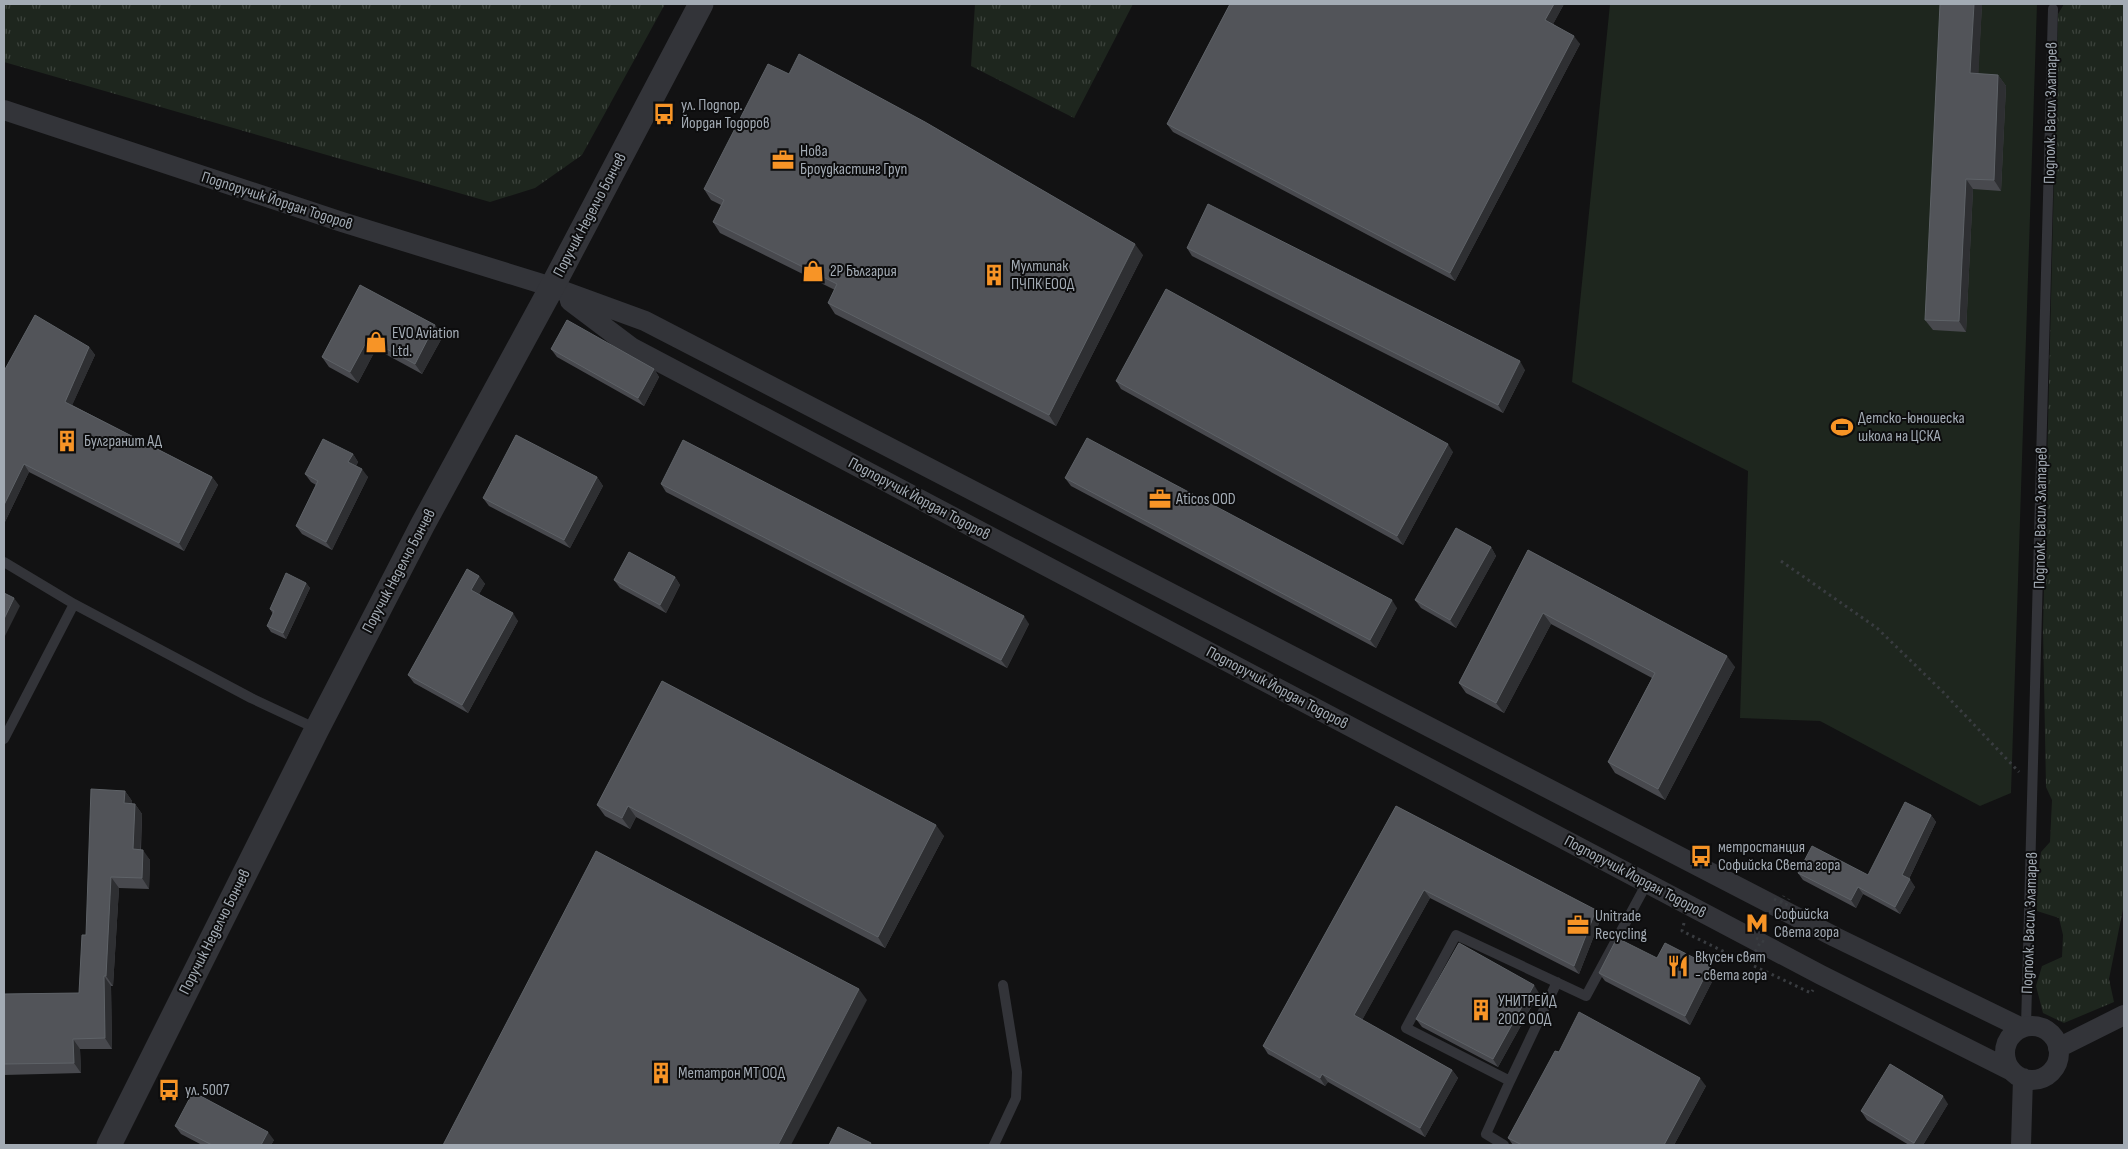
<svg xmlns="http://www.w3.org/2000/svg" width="2128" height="1149" viewBox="0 0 2128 1149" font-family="'Sofia Sans Condensed',sans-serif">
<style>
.grass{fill:url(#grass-tufts)}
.pitch{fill:#1e261e}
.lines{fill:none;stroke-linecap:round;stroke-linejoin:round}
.path{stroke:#393c40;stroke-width:3;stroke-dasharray:2.5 4;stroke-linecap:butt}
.service{stroke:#333439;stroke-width:10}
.minor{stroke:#333439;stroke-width:20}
.tertiary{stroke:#333439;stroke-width:25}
.path-bridge{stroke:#393c40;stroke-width:3;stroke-dasharray:2.5 4;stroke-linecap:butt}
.wall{fill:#48494e}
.shaded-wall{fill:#2e2f32}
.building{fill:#525459;stroke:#5e6267}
.labels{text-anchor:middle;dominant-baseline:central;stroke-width:4;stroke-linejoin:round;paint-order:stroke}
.poi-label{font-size:16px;fill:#a3abb4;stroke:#0d0d0e;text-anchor:start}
.street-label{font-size:16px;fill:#a3abb4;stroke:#0d0d0e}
</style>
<defs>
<pattern id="grass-tufts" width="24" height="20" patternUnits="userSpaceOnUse" patternTransform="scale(1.25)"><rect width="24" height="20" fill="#1e261e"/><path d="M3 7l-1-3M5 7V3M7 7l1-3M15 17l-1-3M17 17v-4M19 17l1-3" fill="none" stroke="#3c433c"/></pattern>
</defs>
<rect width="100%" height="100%" fill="#121213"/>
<path class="grass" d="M4,4H665L582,155L535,188L490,202L4,62Z
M975,4H1133L1074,118L971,66Z
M2064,4H2124V904L2109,979L2114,1002L2064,1023L2043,1013L2036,986L2042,966L2062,957L2063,935L2059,918L2037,911L2036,892L2041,852L2050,842L2052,800L2046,787L2043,629L2058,14Z"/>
<path class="pitch" d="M1610,4H2037L2011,793L1980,806L1820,721L1740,718L1748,471L1572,382Z"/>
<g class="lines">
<path class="path" d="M1781,561L1877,628L1943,692L2019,772
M1684,923L1682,931L1743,961L1745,956
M1754,966L1811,993L1813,990"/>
<path class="service" d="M4,562L74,604L251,698L317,729
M4,739L74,604
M1557,982L1510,1081L1406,1028L1456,935L1586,996L1647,883
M2026,1026L2053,9
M994,1145L1016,1098L1017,1072L1003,985
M1504,1145L1486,1134L1510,1081"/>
<path class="minor" d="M4,110L342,222L552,287L645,321L1835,937L2022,1028
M570,301L631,347L1821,975L2012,1071
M2005 1053a27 27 0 1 1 54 0a27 27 0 1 1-54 0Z
M2058,1048L2124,1015
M2021,1145L2023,1078"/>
<path class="tertiary" d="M109,1145L317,729L423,524L552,287L701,4"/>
<path class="path-bridge" d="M1774,899L1786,905L1789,899
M1769,911L1779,916
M1775,914L1784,896
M1756,938L1766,943
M1746,954L1757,960L1754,966
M1749,963L1761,941"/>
</g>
<path class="wall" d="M1230,4H1564L1553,24L1580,44L1455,281L1173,132L1167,124Z
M1982,4L1978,74L1998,75L2006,86L2001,191L1973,189L1966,332L1933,330L1925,320Z
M704,189L1143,255L1056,426L835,314L828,303L835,290L720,233L713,222L721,205L711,200Z
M1187,248L1525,370L1503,413L1192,256Z
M360,285L443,336L422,374L376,349L358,383L329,367L322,357Z
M89,347L95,355L72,405L212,477L218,485L184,551L29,472L4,524V371Z
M551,349L654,369L659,377L644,406L557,357Z
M1116,381L1453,452L1403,545L1121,389Z
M353,454L358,462L356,466L368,477L332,550L302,534L296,526L316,485L311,482L305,474Z
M597,477L603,486L570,548L489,506L483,498Z
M1065,478L1397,608L1376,648L1071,486Z
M661,484L1029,624L1007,668L666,492Z
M1491,547L1496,556L1456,628L1421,608L1415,600Z
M1528,550L1735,667L1665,800L1615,773L1608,762L1652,678L1551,624L1504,713L1466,693L1459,683Z
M479,576L485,584L479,594L518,621L468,713L414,683L408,675Z
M675,577L680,585L666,613L620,588L614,580Z
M306,583L310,588L286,639L271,632L267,626L273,614L270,609Z
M662,681L944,836L885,948L636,817L630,829L605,816L597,805Z
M125,791L132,801V804H135L142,814L141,850L150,860L149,889L119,888L113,986H111L112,1049H80L81,1073L4,1075V994L79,993L86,935Z
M1396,806L1601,918L1579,974L1430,898L1362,1020L1452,1070L1458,1078L1425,1137L1328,1082L1325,1086L1268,1054L1263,1046Z
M1931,815L1936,822L1909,879L1915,887L1900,914L1863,894L1856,908L1803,880L1798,873L1868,875Z
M1657,958L1710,966L1716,974L1690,1025L1605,981L1599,973Z
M1539,993L1498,1067L1422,1027L1416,1019Z
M1559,1052L1706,1086L1674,1145H1513L1508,1138Z
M1948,1104L1923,1145H1909L1867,1120L1861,1111Z
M175,1126L274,1140L271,1145H202L181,1134Z"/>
<path class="shaded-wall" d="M1554,4H1564L1551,28L1545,20Z
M1974,4H1982L1978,84L1970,73Z
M1574,36L1580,44L1455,281L1450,273Z
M1998,75L2006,86L2001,191L1994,180Z
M1966,179L1973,189L1966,332L1959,321Z
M1135,244L1143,255L1056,426L1049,415Z
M435,325L443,336L422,374L415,364Z
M368,339L376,349L358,383L350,372Z
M89,347L95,355L70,410L65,402Z
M1520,361L1525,370L1503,413L1498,405Z
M654,369L659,377L644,406L638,398Z
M1448,444L1453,452L1403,545L1397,536Z
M353,454L358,462L354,470L348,462Z
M24,464L29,472L4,524V505Z
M362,469L368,477L332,550L326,542Z
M212,477L218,485L184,551L179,543Z
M597,477L603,486L570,548L564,540Z
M1491,547L1496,556L1456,628L1450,620Z
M479,576L485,584L477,598L471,590Z
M675,577L680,585L666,613L660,605Z
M306,583L310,588L286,639L283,633Z
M14,598L20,606L4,638V619Z
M1392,600L1397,608L1376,648L1370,640Z
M513,613L518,621L468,713L462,705Z
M1543,613L1551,624L1504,713L1496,703Z
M1024,616L1029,624L1007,668L1001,660Z
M1727,656L1735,667L1665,800L1658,789Z
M125,791L132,801L131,814L124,803Z
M135,804L142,814L140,860L133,849Z
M628,806L636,817L630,829L622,818Z
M1931,815L1936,822L1907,883L1902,875Z
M936,825L944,836L885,948L878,937Z
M143,850L150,860L149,889L142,878Z
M111,877L119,888L113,986L106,976Z
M1910,879L1915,887L1900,914L1895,907Z
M1858,887L1863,894L1856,908L1851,900Z
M1424,890L1430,898L1360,1024L1354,1015Z
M1596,910L1601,918L1579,974L1574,966Z
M1710,966L1716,974L1690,1025L1685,1016Z
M104,976L111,986L112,1049L105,1038Z
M1534,985L1539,993L1498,1067L1493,1059Z
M859,989L867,1000L791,1145H778Z
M73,1039L80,1049L81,1073L74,1063Z
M1452,1070L1458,1078L1425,1137L1420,1128Z
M1322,1074L1328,1082L1325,1086L1320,1078Z
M1700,1078L1706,1086L1674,1145H1664Z
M1943,1096L1948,1104L1923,1145H1915L1914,1143Z
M268,1132L274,1140L271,1145H261Z"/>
<path class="building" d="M1230,4H1554L1545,20L1574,36L1450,273L1167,124Z
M1940,4H1974L1970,73L1998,75L1994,180L1966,179L1959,321L1925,320Z
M799,54L925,122L1135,244L1049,415L828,303L837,284L713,222L724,200L704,189L768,64L789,74Z
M1208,204L1520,361L1498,405L1187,248Z
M360,285L435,325L415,364L368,339L350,372L322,357Z
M1166,289L1448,444L1397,536L1116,381Z
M35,315L89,347L65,402L212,477L179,543L24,464L4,505V371Z
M567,320L654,369L638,398L551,349Z
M516,435L597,477L564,540L483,498Z
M1087,438L1392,600L1370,640L1065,478Z
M323,439L353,454L348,462L362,469L326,542L296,526L318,481L305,474Z
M683,440L1024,616L1001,660L661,484Z
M1456,528L1491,547L1450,620L1415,600Z
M1528,550L1727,656L1658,789L1608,762L1655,673L1543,613L1496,703L1459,683Z
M629,552L675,577L660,605L614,580Z
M467,569L479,576L471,590L513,613L462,705L408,675Z
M286,573L306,583L283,633L267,626L274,611L270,609Z
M4,593L14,598L4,619Z
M662,681L936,825L878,937L628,806L622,818L597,805Z
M91,789L125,791L124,803L135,804L133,849L143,850L142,878L111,877L106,976H104L105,1038L73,1039L74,1063L4,1064V994L79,993L82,935H86Z
M1905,802L1931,815L1902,875L1910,879L1895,907L1858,887L1851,900L1798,873L1812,846L1868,875Z
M1396,806L1596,910L1574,966L1424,890L1354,1015L1452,1070L1420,1128L1322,1074L1320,1078L1263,1046Z
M596,851L859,989L778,1145H443Z
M1617,938L1657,958L1665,943L1710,966L1685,1016L1599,973Z
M1459,943L1534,985L1493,1059L1416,1019Z
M1579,1012L1700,1078L1664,1145H1522L1508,1138L1555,1051L1559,1052Z
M1890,1064L1943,1096L1914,1143L1861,1111Z
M193,1092L268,1132L261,1145H212L175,1126Z
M838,1127L871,1143L870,1145H829Z"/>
<defs>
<g id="bus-bare" transform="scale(1.725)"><path d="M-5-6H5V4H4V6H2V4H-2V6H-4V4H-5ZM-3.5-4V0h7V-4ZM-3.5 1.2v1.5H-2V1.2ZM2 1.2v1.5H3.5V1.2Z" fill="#f79426" stroke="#0d0d0e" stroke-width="2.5" paint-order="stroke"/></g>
<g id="office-bare" transform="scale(1.725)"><path d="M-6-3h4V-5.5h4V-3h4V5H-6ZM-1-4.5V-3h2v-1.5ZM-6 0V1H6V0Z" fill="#f79426" stroke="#0d0d0e" stroke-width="2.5" paint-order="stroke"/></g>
<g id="shop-bare" transform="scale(1.725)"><path d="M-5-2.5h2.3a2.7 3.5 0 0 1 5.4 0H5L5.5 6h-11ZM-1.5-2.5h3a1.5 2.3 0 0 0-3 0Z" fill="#f79426" stroke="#0d0d0e" stroke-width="2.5" paint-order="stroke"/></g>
<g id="building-bare" transform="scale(1.725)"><path d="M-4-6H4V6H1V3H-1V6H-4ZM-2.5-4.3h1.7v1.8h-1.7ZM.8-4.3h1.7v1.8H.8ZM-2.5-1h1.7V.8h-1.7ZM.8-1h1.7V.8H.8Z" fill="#f79426" stroke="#0d0d0e" stroke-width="2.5" paint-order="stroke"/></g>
<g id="stadium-bare" transform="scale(1.725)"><path d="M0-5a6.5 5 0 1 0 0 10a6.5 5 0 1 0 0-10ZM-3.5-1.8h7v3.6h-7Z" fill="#f79426" stroke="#0d0d0e" stroke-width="2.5" paint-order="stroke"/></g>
<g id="metro-bare" transform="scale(1.725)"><path d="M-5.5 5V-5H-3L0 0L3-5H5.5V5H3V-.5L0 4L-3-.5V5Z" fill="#f79426" stroke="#0d0d0e" stroke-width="2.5" paint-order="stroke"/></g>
<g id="restaurant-bare" transform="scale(1.725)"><path d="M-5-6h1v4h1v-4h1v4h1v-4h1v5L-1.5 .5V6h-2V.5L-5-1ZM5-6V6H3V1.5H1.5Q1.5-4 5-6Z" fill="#f79426" stroke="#0d0d0e" stroke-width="2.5" paint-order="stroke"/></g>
</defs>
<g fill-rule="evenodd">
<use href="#bus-bare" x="664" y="114"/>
<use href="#office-bare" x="783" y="160"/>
<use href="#shop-bare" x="813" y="271"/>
<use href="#building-bare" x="994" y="275"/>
<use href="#shop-bare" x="376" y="342"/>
<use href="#stadium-bare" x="1842" y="427"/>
<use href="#building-bare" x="67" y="441"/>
<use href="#office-bare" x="1160" y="499"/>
<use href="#bus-bare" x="1701" y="856"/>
<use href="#metro-bare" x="1757" y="923"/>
<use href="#office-bare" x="1578" y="925"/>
<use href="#restaurant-bare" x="1678" y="966"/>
<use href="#building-bare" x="1481" y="1010"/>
<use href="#building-bare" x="661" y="1073"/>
<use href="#bus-bare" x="169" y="1090"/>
</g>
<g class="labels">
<g class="poi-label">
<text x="681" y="105">ул. Подпор.<tspan x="681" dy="18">Йордан Тодоров</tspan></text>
<text x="800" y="151">Нова<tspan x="800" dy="18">Броудкастинг Груп</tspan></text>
<text x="1011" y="266">Мултипак<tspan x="1011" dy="18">ПЧПК ЕООД</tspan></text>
<text x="830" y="271">2Р България</text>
<text x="392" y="333">EVO Aviation<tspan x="392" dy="18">Ltd.</tspan></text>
<text x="1858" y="418">Детско-юношеска<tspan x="1858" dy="18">школа на ЦСКА</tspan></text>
<text x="84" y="441">Булгранит АД</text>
<text x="1176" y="499">Aticos OOD</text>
<text x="1718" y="847">метростанция<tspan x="1718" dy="18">Софийска Света гора</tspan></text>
<text x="1774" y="914">Софийска<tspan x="1774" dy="18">Света гора</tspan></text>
<text x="1595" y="916">Unitrade<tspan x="1595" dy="18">Recycling</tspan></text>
<text x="1695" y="957">Вкусен свят<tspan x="1695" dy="18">- света гора</tspan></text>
<text x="1498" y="1001">УНИТРЕЙД<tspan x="1498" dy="18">2002 ООД</tspan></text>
<text x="678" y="1073">Метатрон МТ ООД</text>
<text x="185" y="1090">ул. 5007</text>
</g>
<g class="street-label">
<text transform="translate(2051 113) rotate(-89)">Подполк. Васил Златарев</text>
<text transform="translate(277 201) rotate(18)">Подпоручик Йордан Тодоров</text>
<text transform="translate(590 215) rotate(-62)">Поручик Неделчо Бончев</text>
<text transform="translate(919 499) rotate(28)">Подпоручик Йордан Тодоров</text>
<text transform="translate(2041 518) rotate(-89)">Подполк. Васил Златарев</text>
<text transform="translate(399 571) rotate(-62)">Поручик Неделчо Бончев</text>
<text transform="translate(1277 688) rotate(28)">Подпоручик Йордан Тодоров</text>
<text transform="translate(1635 877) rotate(28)">Подпоручик Йордан Тодоров</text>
<text transform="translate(2030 923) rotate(-88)">Подполк. Васил Златарев</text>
<text transform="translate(215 932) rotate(-63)">Поручик Неделчо Бончев</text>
</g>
</g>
<rect width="2128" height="1149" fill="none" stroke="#a3abb4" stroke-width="10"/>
</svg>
